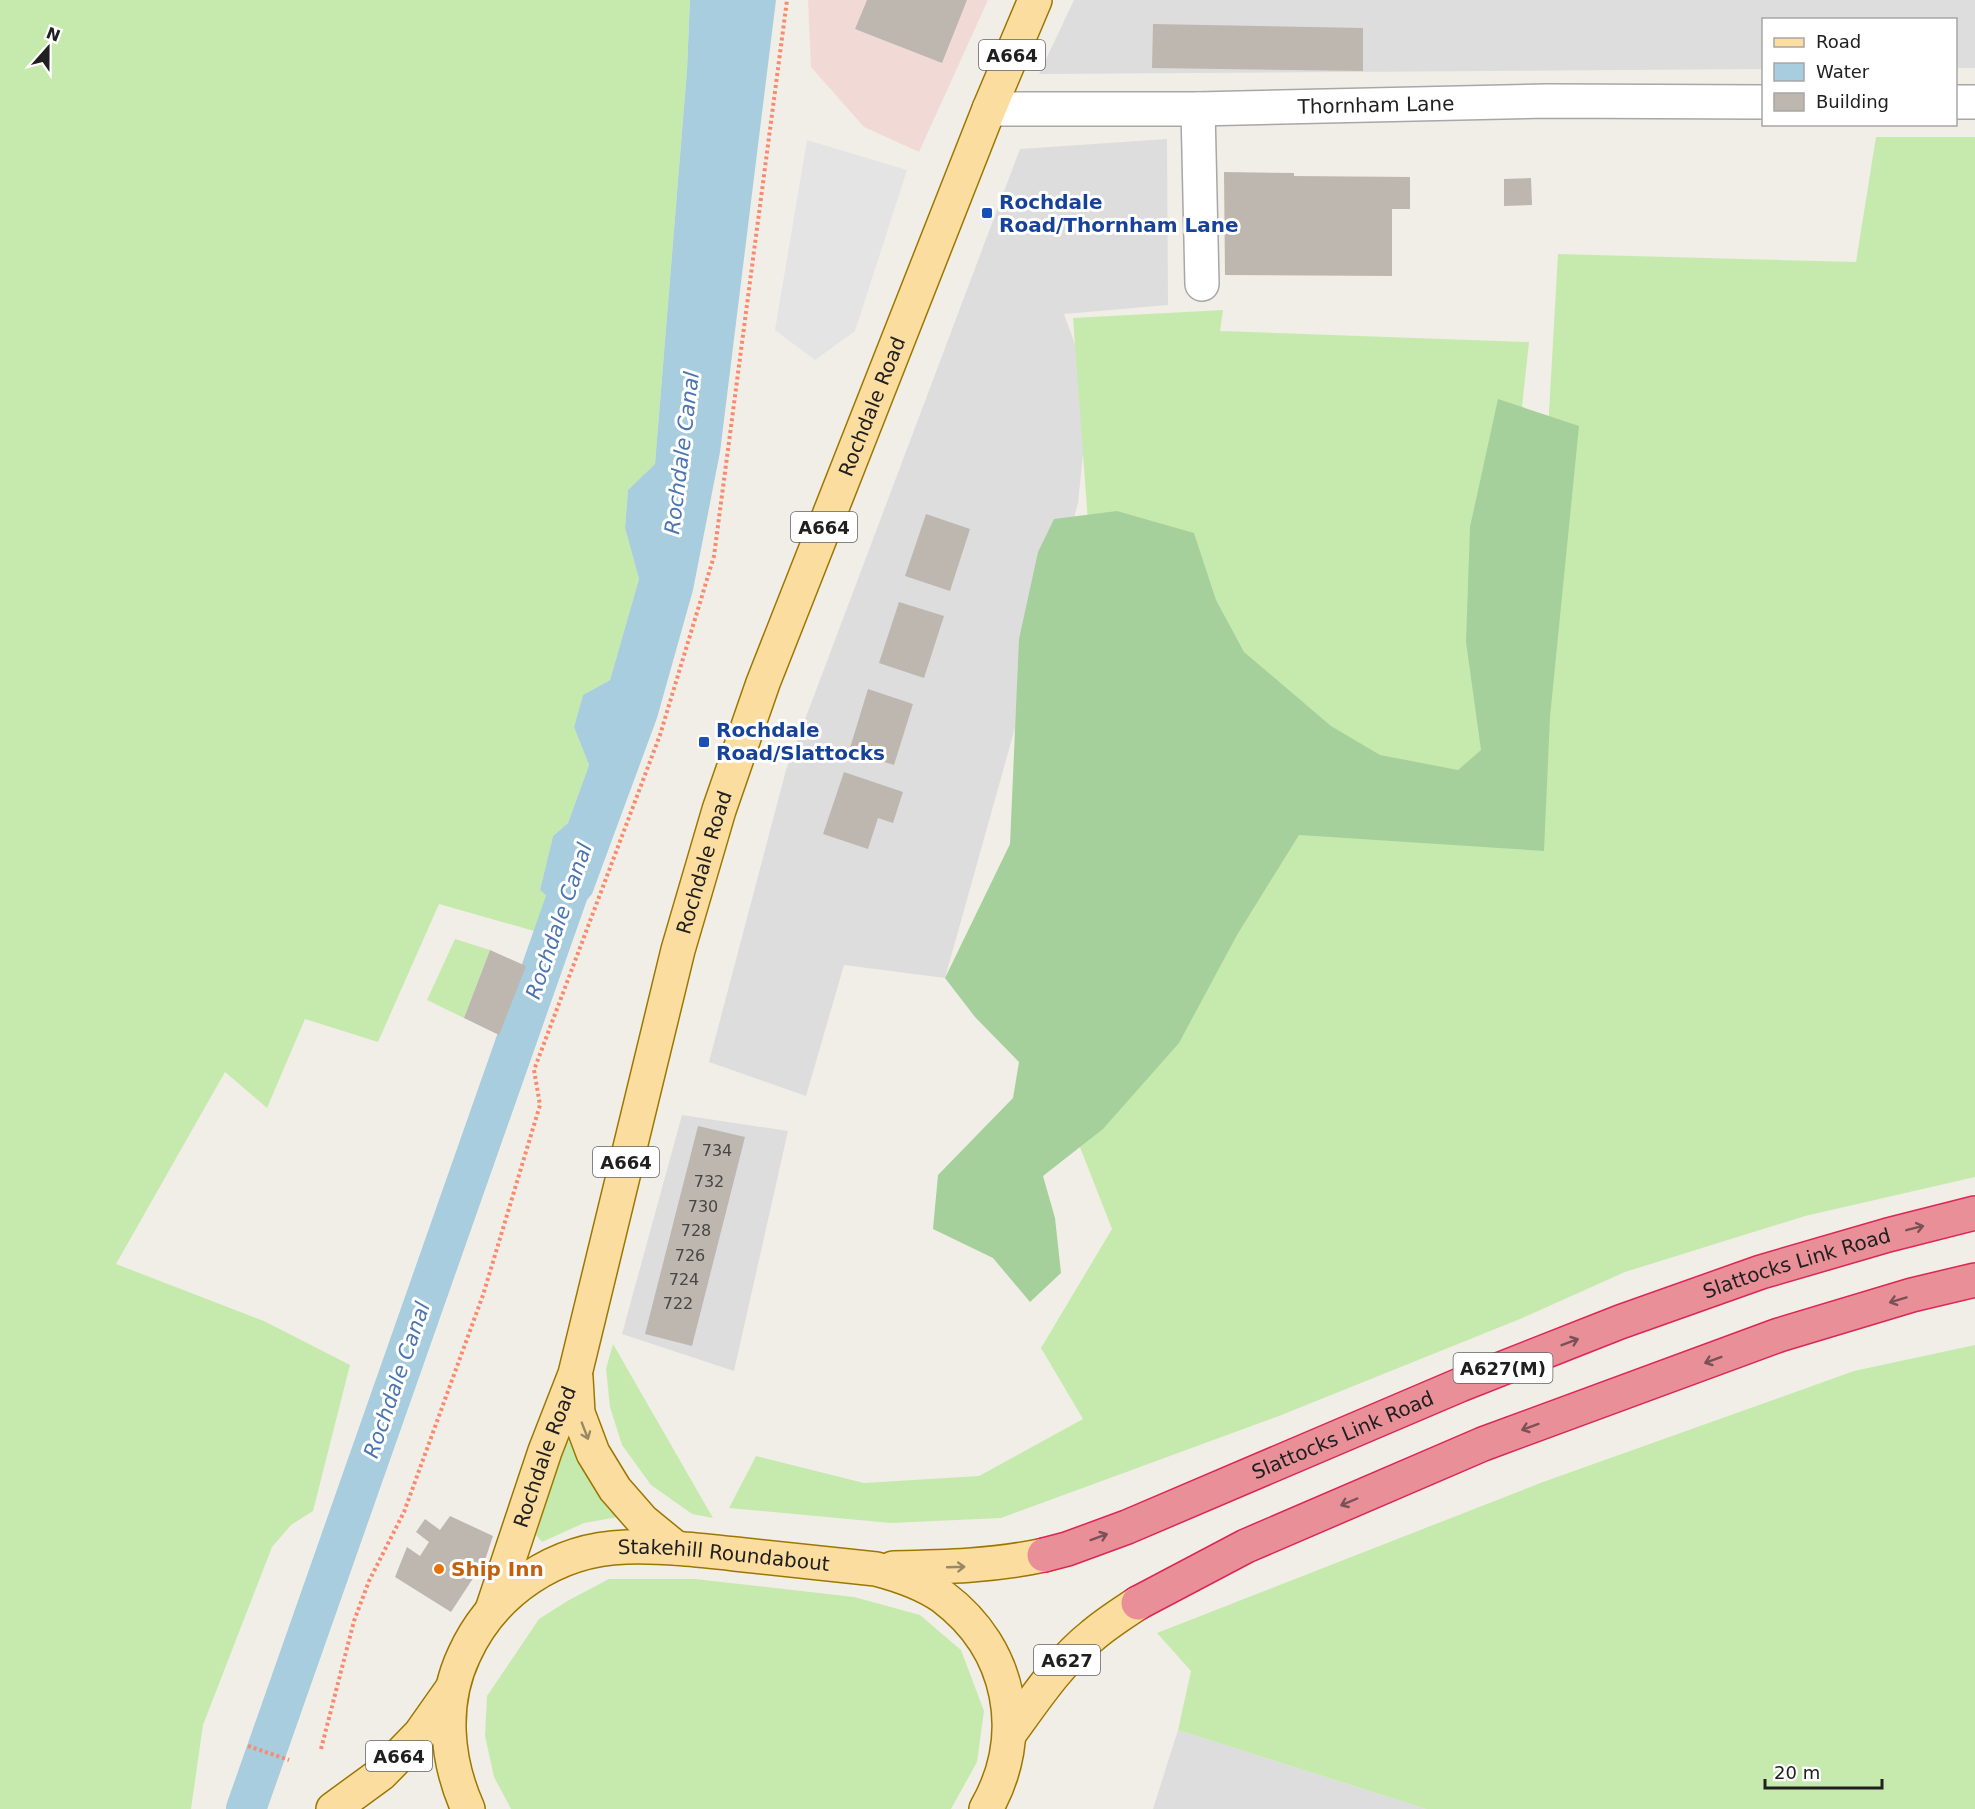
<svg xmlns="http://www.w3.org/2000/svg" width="1975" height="1809" viewBox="0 0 1975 1809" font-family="'DejaVu Sans',sans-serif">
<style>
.residential{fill:#dedddd}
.commercial{fill:#f1dad6}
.grass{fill:#c6eaad}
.forest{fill:#a6d09b}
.parking{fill:#e4e4e4}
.water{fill:#a7cdde}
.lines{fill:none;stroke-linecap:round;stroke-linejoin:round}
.canal{stroke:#a7cdde;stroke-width:40}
.building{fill:#bdb7b0}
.minor-casing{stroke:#a7a7a7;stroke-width:36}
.major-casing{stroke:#9c7700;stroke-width:36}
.highway-casing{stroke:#dc2654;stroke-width:36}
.path{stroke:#fa896e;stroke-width:4;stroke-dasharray:3 3;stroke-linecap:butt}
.minor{stroke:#fff;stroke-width:33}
.major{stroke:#fcdda0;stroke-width:33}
.highway{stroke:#e88f97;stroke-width:33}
.oneway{stroke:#7a5256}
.oneway2{stroke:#986}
.transit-dot{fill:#1a4fb4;stroke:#fff;stroke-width:2}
.food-dot{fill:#e8710a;stroke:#fff;stroke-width:2}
.labels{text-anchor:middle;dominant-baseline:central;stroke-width:6;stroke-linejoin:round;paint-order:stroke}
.number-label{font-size:16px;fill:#474644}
.shield{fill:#fff;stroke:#636363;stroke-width:1.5}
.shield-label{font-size:18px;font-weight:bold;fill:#202020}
.street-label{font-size:20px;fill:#202020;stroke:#fff}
.transit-label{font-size:20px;font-weight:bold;fill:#164399;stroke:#fff;text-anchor:start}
.food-label{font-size:20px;font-weight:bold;fill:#c56008;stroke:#fff;text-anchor:start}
.water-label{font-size:21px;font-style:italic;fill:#4b75b1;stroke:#fff}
</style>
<rect width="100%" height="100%" fill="#f1eee7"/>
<path class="residential" d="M1074,0H1975V68H1956V20H1764L1763,69L1039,74Z
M1167,139L1168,305L1064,314L1090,386L1078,503L945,978L844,965L806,1096L709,1062L786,770L1020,149Z
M682,1115L788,1131L734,1371L622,1334Z
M1178,1730L1426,1809H1153Z"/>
<path class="commercial" d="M808,0H988L919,152L864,127L811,67Z"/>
<path class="grass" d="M0,0H690L687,70L655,464L628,490L625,528L639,579L610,680L583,695L574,727L589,765L568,823L553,836L540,890L552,901L541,933L439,904L378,1042L305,1019L267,1108L225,1072L116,1264L264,1321L350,1365L313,1511L291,1525L272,1547L203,1725L191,1809H0Z
M1876,137H1975V1177L1805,1216L1625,1272L1520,1319L1279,1416L1001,1518L891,1523L729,1508L756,1456L864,1483L979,1476L1083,1419L1041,1348L1112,1229L1076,1137L1273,819L1525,833L1558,254L1856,262Z
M1223,310L1220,331L1529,342L1481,789L1312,751L1089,536L1073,318Z
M455,939L490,950L464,1018L427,1000Z
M613,1344L713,1518L692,1514L651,1485L622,1445L610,1407L606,1369Z
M1975,1345V1809H1426L1178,1730L1191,1671L1157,1633L1543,1482L1854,1371Z
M572,1439L618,1517L584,1523L542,1542L536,1535L564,1445Z
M609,1579H695L854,1597L920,1615L961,1650L984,1711L977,1762L951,1809H511L494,1777L485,1736L487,1696L539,1619L569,1600Z"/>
<path class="forest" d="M1498,399L1579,426L1550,717L1544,851L1299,835L1237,935L1179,1043L1103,1129L1043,1176L1055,1218L1061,1273L1030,1302L993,1258L933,1229L938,1175L1013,1098L1019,1062L975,1017L945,978L1010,844L1019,639L1038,552L1054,519L1117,511L1194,533L1216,600L1244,652L1331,726L1380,755L1458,770L1481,750L1466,642L1470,527Z"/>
<path class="parking" d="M807,140L907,170L855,331L815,360L775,330Z"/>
<path class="water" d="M690,0H776L720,452L693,590L657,718L592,894L572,917L564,942L541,933L552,901L540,890L553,836L568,823L589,765L574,727L583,695L610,680L639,579L625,528L628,490L655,464L687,70Z"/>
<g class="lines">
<path class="canal" d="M246,1809L571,885"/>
</g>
<path class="building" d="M867,0H967L942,63L855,29Z
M1153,24L1363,28V71L1152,68Z
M1224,172L1294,173V176L1410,177V209H1392V276L1225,275Z
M1531,178L1532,205L1504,206V179Z
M926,514L970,529L950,591L905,576Z
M899,602L944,616L924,678L879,663Z
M868,689L913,704L894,765L849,751Z
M844,772L903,792L893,823L878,818L868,849L823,834Z
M490,950L526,966L499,1035L464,1018Z
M698,1126L745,1137L692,1346L645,1334Z
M450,1516L493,1536L485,1560L451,1612L395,1577L407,1547L420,1556L429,1542L416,1532L425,1519L440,1530Z"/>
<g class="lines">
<g class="minor-casing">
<g id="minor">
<path d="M1956,102H1975"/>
<path id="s1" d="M989,109H1198L1547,101L1764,102"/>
<path d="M1198,109L1202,284"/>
</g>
</g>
<g class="major-casing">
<g id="major">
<path d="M576,1378L578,1413L593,1453L615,1489L643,1521L676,1548"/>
<path d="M893,1568C944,1567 994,1566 1044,1555"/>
<path id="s2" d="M492,1610L545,1451L575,1374L678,950L719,810L763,683L989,109L1035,0"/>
<path d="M1010,1733C1035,1699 1059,1662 1093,1635C1107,1623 1123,1613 1138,1603"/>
<path d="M333,1809L381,1774L420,1734L451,1690"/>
<path id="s3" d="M468,1809C446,1760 441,1704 464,1655C493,1591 556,1549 626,1547C663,1546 699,1550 735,1554C782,1559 829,1564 876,1569C899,1575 923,1583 943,1597C1012,1649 1028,1735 986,1809"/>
</g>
</g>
<g class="highway-casing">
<g id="highway">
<path id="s4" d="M1044,1555L1067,1549L1127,1527L1460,1385L1620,1322L1761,1272L1888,1235L1975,1213"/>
<path d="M1138,1603L1246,1546L1483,1444L1779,1335L1912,1295L1975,1280"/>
</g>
</g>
<path class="path" d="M248,1746L289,1760
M321,1749L354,1621L369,1581L404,1512L483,1295L540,1105L534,1070L660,735L714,556L787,0"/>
<use href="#minor" class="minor"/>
<use href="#major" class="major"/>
<use href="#highway" class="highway"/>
</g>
<defs><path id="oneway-shaft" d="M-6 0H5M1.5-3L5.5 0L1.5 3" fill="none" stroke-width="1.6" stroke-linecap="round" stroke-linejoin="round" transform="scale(1.5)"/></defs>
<g class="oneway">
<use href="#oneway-shaft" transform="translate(1915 1228) rotate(-14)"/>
<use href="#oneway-shaft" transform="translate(1898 1300) rotate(163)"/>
<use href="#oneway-shaft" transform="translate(1570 1342) rotate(-21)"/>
<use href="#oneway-shaft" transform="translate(1713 1360) rotate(160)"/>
<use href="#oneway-shaft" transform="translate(1530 1427) rotate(160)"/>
<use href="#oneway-shaft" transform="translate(1349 1502) rotate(157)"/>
<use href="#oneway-shaft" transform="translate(1099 1537) rotate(-20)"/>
</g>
<g class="oneway2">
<use href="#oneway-shaft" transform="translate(585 1431) rotate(69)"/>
<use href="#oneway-shaft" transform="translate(956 1567) rotate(-2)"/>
</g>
<g class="transit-dot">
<rect x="981" y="207" width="12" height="12" rx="3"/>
<rect x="698" y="736" width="12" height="12" rx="3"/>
</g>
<circle class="food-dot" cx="439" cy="1569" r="6"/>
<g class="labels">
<g class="number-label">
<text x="717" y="1150">734</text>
<text x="709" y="1181">732</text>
<text x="703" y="1206">730</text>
<text x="696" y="1230">728</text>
<text x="690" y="1255">726</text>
<text x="684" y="1279">724</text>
<text x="678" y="1303">722</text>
</g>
<g class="shield">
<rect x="979" y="40" width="66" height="30" rx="4.5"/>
<rect x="791" y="512" width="66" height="30" rx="4.5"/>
<rect x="593" y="1147" width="66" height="30" rx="4.5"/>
<rect x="1453.5" y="1353" width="99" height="30" rx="4.5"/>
<rect x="1034" y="1645" width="66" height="30" rx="4.5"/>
<rect x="366" y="1741" width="66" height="30" rx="4.5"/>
</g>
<g class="shield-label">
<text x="1012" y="55">A664</text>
<text x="824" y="527">A664</text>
<text x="626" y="1162">A664</text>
<text x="1503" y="1368">A627(M)</text>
<text x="1067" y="1660">A627</text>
<text x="399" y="1756">A664</text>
</g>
<g class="street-label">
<text stroke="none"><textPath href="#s1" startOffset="387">Thornham Lane</textPath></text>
<text stroke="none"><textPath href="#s2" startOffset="1264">Rochdale Road</textPath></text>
<text stroke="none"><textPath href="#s2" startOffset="778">Rochdale Road</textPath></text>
<text stroke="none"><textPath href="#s4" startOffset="808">Slattocks Link Road</textPath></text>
<text stroke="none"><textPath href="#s4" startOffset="322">Slattocks Link Road</textPath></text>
<text stroke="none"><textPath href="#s2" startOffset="162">Rochdale Road</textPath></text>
<text stroke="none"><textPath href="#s3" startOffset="462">Stakehill Roundabout</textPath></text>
</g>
<g class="transit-label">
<text x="999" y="202">Rochdale<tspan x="999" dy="23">Road/Thornham Lane</tspan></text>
<text x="716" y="730">Rochdale<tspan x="716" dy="23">Road/Slattocks</tspan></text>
</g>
<g class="food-label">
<text x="451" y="1569">Ship Inn</text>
</g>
<g class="water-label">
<text transform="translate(682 453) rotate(-83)">Rochdale Canal</text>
<text transform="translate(559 921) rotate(-71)">Rochdale Canal</text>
<text transform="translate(397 1380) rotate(-71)">Rochdale Canal</text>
</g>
</g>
<rect x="1762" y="18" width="195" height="108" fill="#ffffff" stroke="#a6a6a6" stroke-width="1.5"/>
<rect x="1774" y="38" width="30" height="9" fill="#fcdda0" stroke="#a6a6a6" stroke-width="1.5"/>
<text x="1816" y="48" font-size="18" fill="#202020">Road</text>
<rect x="1774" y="63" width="30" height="18" fill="#a7cdde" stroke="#a6a6a6" stroke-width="1.5"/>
<text x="1816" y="78" font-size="18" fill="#202020">Water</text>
<rect x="1774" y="93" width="30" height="18" fill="#bdb7b0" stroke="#a6a6a6" stroke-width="1.5"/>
<text x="1816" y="108" font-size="18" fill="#202020">Building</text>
<g transform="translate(48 48) rotate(21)" stroke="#ffffff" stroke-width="4.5" paint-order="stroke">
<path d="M0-4.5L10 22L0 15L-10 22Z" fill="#202020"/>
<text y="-9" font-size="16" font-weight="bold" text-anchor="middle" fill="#202020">N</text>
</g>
<path d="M1765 1779v9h117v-9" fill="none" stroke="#202020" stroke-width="3"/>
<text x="1774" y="1779" font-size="18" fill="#202020" stroke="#ffffff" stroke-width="4.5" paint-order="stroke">20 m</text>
</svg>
